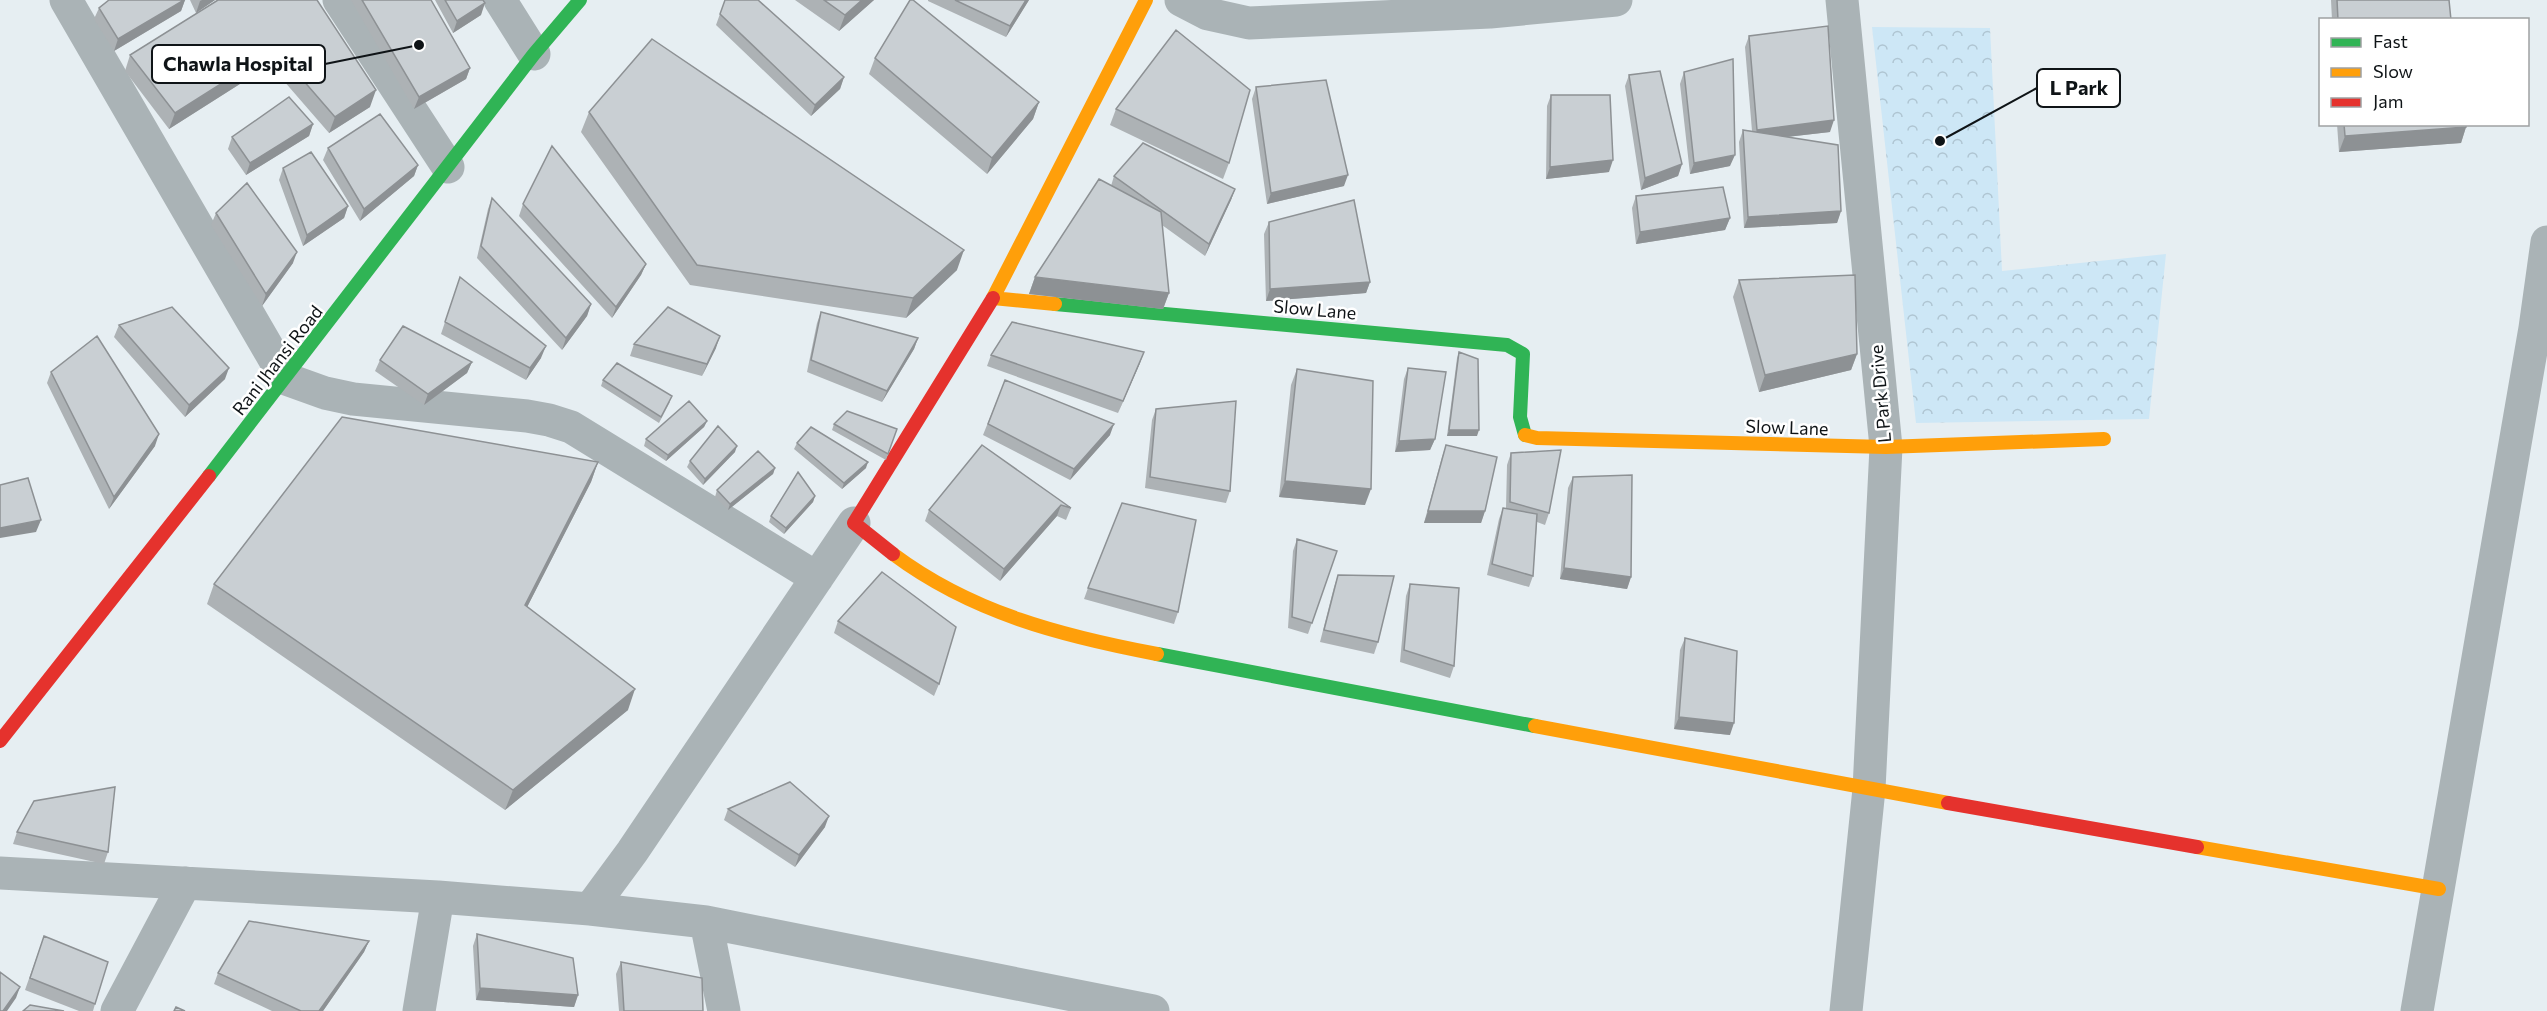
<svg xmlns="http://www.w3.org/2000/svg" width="2547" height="1011" viewBox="0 0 2547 1011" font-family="Commissioner,sans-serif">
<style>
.park{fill:url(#park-crowns)}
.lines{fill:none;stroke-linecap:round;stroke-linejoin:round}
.street{stroke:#aab3b6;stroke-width:33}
.fast{stroke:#30b455;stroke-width:14}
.slow{stroke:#ff9f0a;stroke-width:14}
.jam{stroke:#e5322d;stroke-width:14}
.wall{fill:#adb2b5}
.shaded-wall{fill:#8d9194}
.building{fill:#c9cfd3;stroke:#8d9194;stroke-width:1.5}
.labels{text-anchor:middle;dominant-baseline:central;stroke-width:5;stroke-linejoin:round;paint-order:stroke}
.street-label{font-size:18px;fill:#0f1417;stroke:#fff}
.leader{fill:none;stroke:#0f1417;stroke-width:2}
.callout-dot{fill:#0f1417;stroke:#fff;stroke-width:2}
.callout{fill:#fff;stroke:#0f1417;stroke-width:2}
.callout-label{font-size:20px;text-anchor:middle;font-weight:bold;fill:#0f1417}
</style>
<defs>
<pattern id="park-crowns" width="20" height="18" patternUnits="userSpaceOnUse" patternTransform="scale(1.5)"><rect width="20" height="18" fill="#cde7f6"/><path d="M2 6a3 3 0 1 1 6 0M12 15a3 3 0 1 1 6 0" fill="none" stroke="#afc5d2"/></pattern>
</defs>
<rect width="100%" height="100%" fill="#e6eef2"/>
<path class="park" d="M1872,27L1990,28L2002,271L2166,254L2149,419L1916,423Z"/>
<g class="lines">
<path class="street" d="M66,0L286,379L325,393L353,399L527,416L549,420L571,427L817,578
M339,0L448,167
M500,0L534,54
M1181,0L1208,14L1249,23L1490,12L1616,0
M1842,0L1886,447L1869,789L1846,1011
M0,873L438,897L590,909L706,922L1153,1011
M590,909L632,852L854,523
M706,922L724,1011
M117,1011L185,883
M419,1011L438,897
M2417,1011L2535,328L2547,242"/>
<path class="fast" d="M1055,304L1507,345L1523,354L1520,417L1525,435
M209,476L534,54L580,0
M1157,654L1535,726"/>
<path class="slow" d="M1055,304L993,298L1146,0
M1525,435L1537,438L1886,447L2104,439
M893,554C972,613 1062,636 1157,654
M1535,726L1948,803
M2197,847L2439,889"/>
<path class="jam" d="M893,554L854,523L993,298
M0,741L209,476
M1948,803L2197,847"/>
</g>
<path class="wall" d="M109,0H185L181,11L114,51L94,19L99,8Z
M190,0H215L196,13Z
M218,0L370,107L329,133L270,65L169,129L125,71L130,55Z
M351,0H431L470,68L466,79L414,109Z
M435,0H483L481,15L453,33Z
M725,0L844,77L840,89L811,116L716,25Z
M795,0H874L839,31Z
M928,0H1029L1006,37L928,1Z
M2331,0H2449L2451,20H2332Z
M1749,36L1830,132L1786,137L1841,211L1837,223L1744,228L1739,142L1743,130L1752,131L1745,47Z
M875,58L1039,102L1033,119L987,174L869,74Z
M1684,72L1730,166L1690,174L1680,84Z
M1629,75L1682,164L1678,176L1641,190L1625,86Z
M1256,87L1344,186L1267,204L1252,99Z
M1551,95L1609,172L1546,179L1547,106Z
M1116,109L1229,163L1223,179L1110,125Z
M589,112L957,270L906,318L690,285L581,132Z
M313,124L309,136L246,175L228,149L232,137Z
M2337,124H2466V127L2461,143L2339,152Z
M328,148L418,165L414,176L360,221L323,160Z
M283,168L348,206L344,218L303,246L279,180Z
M1114,176L1235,189L1231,200L1205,256L1162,225L1169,293L1163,309L1029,294L1035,277L1111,186Z
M1636,196L1730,218L1725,230L1636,244L1632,208Z
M492,198L591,304L587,316L562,350L477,258L488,209Z
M523,204L646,264L641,275L612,318L519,216Z
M216,213L293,263L262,306L211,225Z
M1269,222L1370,282L1366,293L1266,301L1264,234Z
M460,277L541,358L526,380L441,334Z
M1739,280L1857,354L1851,370L1759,392L1733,297Z
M821,312L918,338L914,349L882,402L807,372L817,323Z
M119,325L225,379L185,417L114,337Z
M634,344L716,348L702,376L630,356Z
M1459,352L1477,436H1447L1457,358Z
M991,355L1140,363L1118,413L987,366Z
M380,360L472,362L467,373L424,405L375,371Z
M1408,368L1435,439L1430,450L1395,452L1404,379Z
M1297,369L1365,505L1279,497L1291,385Z
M51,372L155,446L109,509L47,383Z
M603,380L670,402L659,423L601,386Z
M1005,380L1110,435L1070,480L983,435Z
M1156,409L1230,491L1226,503L1145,488L1152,420Z
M707,421L704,427L666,461L644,446L646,439Z
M834,424L897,429L886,460L832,430Z
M797,443L866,468L842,489L794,449Z
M982,445L1071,508L1066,520L1057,516L1000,581L925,521L929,510Z
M1446,445L1485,511L1481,523H1424L1442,457Z
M735,452L703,485L687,467L690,461Z
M1511,453L1549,513L1545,525L1537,522L1533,576L1529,587L1487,575L1499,519L1503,508H1506L1507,465Z
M598,462L591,482L527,607L628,710L505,810L207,604L214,584Z
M775,468L773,474L728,510L715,497L717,490Z
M1573,477L1631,577L1627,589L1560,579L1568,488Z
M815,496L813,502L784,534L769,522L771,516Z
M1297,539L1337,551L1308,634L1288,628L1293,551Z
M1338,575L1378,642L1374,654L1320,642L1334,587Z
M1410,584L1454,666L1450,678L1400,662L1406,596Z
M1088,588L1178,612L1174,624L1084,599Z
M838,621L939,684L934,696L834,633Z
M1685,638L1730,735L1674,729L1680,650Z
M728,809L825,827L795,867L724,820Z
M17,832L108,852L104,864L13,844Z
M477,934L578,995L574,1007L476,1000L473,946Z
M44,936L95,1004L93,1011H79L25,990Z
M369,941L364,952L323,1011H272L214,984L218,973Z
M621,962L703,1011H619L616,974Z"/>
<path class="shaded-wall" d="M184,0H185L181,11L114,51L118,39Z
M202,0H215L196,13L200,1Z
M862,0H874L839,31L845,15Z
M1026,0H1029L1006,37L1010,26Z
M485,3L481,15L453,33L457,21Z
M276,49L270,65L169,129L175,113Z
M470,68L466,79L414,109L419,97Z
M844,77L840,89L811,116L815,105Z
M376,90L370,107L329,133L335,117Z
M1039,102L1033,119L987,174L992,158Z
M1834,120L1830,132L1753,141L1757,130Z
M313,124L309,136L246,175L250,163Z
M2466,127L2461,143L2339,152L2345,136Z
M1735,155L1730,166L1690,174L1694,163Z
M1613,160L1609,172L1546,179L1550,167Z
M1682,164L1678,176L1641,190L1645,178Z
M418,165L414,176L360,221L364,209Z
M1348,175L1344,186L1267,204L1271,193Z
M1235,189L1231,200L1205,256L1209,244Z
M348,206L344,218L303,246L307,235Z
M1841,211L1837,223L1744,228L1748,217Z
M1730,218L1725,230L1636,244L1640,232Z
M964,250L957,270L906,318L913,298Z
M297,252L293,263L262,306L266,294Z
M646,264L641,275L612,318L616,307Z
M1035,277L1169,293L1163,309L1029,294Z
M1370,282L1366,293L1266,301L1270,289Z
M591,304L587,316L562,350L566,338Z
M720,336L716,348L702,376L707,364Z
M918,338L914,349L882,402L887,391Z
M546,346L541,358L526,380L530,368Z
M1144,352L1140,363L1118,413L1123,401Z
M1857,354L1851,370L1759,392L1765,375Z
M472,362L467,373L424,405L428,394Z
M229,368L225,379L185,417L189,405Z
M707,421L704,427L666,461L668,455Z
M1114,424L1110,435L1070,480L1074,469Z
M1449,430H1479L1477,436H1447Z
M159,434L155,446L109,509L114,497Z
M1435,439L1430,450L1395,452L1399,441Z
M737,446L735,452L703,485L705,479Z
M598,462L591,482L518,625L525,605Z
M868,462L866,468L842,489L844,483Z
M775,468L773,474L728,510L730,504Z
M1285,481L1371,489L1365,505L1279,497Z
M815,496L813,502L784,534L786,528Z
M1061,505L1057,516L1000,581L1004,569Z
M1428,511H1485L1481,523H1424Z
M41,520L36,532L0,538V528Z
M1564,568L1631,577L1627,589L1560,579Z
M635,689L628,710L505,810L513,790Z
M1679,717L1734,723L1730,735L1674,729Z
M829,816L825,827L795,867L799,855Z
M369,941L364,952L323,1011H319Z
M20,987L16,998L7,1011H3Z
M480,988L578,995L574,1007L476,1000Z"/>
<path class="building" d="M109,0H184L118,39L99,8Z
M218,0H317L376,90L335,117L276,49L175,113L130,55Z
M362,0H431L470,68L419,97Z
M445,0H483L485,3L457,21Z
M725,0H758L844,77L815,105L720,14Z
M824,0H862L845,15Z
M910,0H913L1039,102L992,158L875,58Z
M955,0H1026L1010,26Z
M2337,0H2449L2451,20H2338Z
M1828,26L1834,120L1757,130L1749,36Z
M1176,30L1250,90L1229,163L1116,109Z
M652,39L964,250L913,298L697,265L589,112Z
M1733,59L1735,155L1694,163L1684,72Z
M1660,71L1682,164L1645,178L1629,75Z
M1326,80L1348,175L1271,193L1256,87Z
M1551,95H1610L1613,160L1550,167Z
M289,97L313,124L250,163L232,137Z
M380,114L418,165L364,209L328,148Z
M2344,124H2466V127L2345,136Z
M1743,130L1838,145L1841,211L1748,217Z
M1143,143L1235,189L1209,244L1114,176Z
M552,146L646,264L616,307L523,204Z
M311,152L348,206L307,235L283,168Z
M1099,179L1161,212L1169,293L1035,277Z
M247,183L297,252L266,294L216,213Z
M1723,187L1730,218L1640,232L1636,196Z
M492,198L591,304L566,338L481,246Z
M1354,200L1370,282L1270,289L1269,222Z
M1855,275L1857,354L1765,375L1739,280Z
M460,277L546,346L530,368L445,322Z
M172,307L229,368L189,405L119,325Z
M668,307L720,336L707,364L634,344Z
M821,312L918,338L887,391L811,360Z
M1012,322L1144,352L1123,401L991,355Z
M403,326L472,362L428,394L380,360Z
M97,336L159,434L114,497L51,372Z
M1459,352L1478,359L1479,430H1449Z
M617,363L672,396L661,417L603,380Z
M1408,368L1446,372L1435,439L1399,441Z
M1297,369L1373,381L1371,489L1285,481Z
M1005,380L1114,424L1074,469L988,424Z
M689,401L707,421L668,455L646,439Z
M1236,401L1230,491L1150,477L1156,409Z
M847,411L897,429L888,454L834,424Z
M342,417L598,462L525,605L635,689L513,790L214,584Z
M718,426L737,446L705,479L690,461Z
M811,427L868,462L844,483L797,443Z
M982,445L1071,508L1061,505L1004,569L929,510Z
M1446,445L1497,457L1485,511H1428Z
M1561,450L1549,513L1510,502L1511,453Z
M758,451L775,468L730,504L717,490Z
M798,472L815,496L786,528L771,516Z
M1632,475L1631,577L1564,568L1573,477Z
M28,478L41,520L0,528V485Z
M1122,503L1196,520L1178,612L1088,588Z
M1503,508L1537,514L1533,576L1492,564Z
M1297,539L1337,551L1312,623L1292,617Z
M882,572L956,627L939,684L838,621Z
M1338,575L1394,576L1378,642L1324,630Z
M1410,584L1459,588L1454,666L1404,650Z
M1685,638L1737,651L1734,723L1679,717Z
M790,782L829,816L799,855L728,809Z
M115,787L108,852L17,832L34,801Z
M249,921L369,941L319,1011H301L218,973Z
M477,934L573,958L578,995L480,988Z
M44,936L108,962L95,1004L30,978Z
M621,962L702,978L703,1011H624Z
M0,972L20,987L3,1011H0Z
M30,1005L64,1011H23Z
M176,1007L185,1011H174Z"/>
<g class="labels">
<g class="street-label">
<text transform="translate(1315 309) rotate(5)">Slow Lane</text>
<text transform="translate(277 360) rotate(-52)">Rani Jhansi Road</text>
<text transform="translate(1880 394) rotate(-95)">L Park Drive</text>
<text transform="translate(1787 427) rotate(2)">Slow Lane</text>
</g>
</g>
<path class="leader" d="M419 45L325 64M1940 141L2037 88"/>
<g class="callout-dot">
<circle cx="419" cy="45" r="6"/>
<circle cx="1940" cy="141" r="6"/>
</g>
<g class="callout">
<rect x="152" y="45" width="173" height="38" rx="6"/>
<rect x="2037" y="69" width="83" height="38" rx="6"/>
</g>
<g class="callout-label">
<text x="238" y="71">Chawla Hospital</text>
<text x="2079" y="95">L Park</text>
</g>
<rect x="2319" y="18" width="210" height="108" fill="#ffffff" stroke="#9fa1a2" stroke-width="1.5"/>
<rect x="2331" y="38" width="30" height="9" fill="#30b455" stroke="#9fa1a2" stroke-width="1.5"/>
<text x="2373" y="48" font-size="18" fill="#0f1417">Fast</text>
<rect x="2331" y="68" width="30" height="9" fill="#ff9f0a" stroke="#9fa1a2" stroke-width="1.5"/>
<text x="2373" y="78" font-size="18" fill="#0f1417">Slow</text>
<rect x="2331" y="98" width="30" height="9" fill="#e5322d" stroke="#9fa1a2" stroke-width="1.5"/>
<text x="2373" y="108" font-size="18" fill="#0f1417">Jam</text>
</svg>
